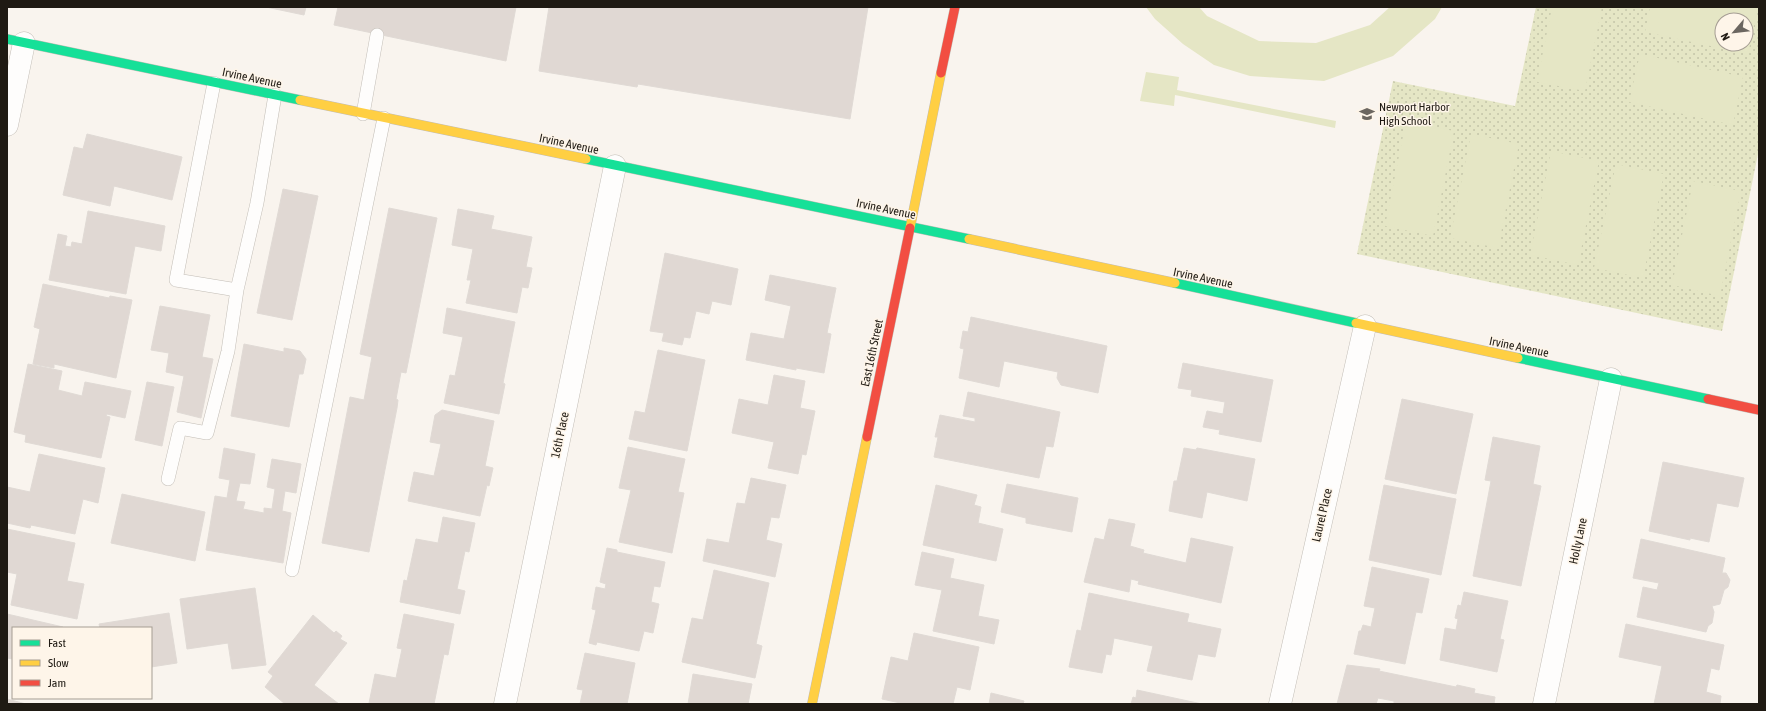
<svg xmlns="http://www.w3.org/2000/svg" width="1766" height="711" viewBox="0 0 1766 711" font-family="'Asap Condensed',sans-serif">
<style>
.park{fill:url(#park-dots);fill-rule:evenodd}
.garden{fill:#e5e6c5;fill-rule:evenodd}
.building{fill:#e0d8d3;stroke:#e0dad5}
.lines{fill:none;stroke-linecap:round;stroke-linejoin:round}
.lane-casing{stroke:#c2bdb6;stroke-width:14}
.street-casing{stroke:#c2bdb6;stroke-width:23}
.fast-casing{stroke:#c2bdb6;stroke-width:10}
.slow-casing{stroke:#c2bdb6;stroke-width:10}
.jam-casing{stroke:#c2bdb6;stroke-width:10}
.lane{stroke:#fefdfc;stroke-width:13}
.street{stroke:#fefdfc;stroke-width:22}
.fast{stroke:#16e098;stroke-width:9}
.slow{stroke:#ffcf43;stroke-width:9}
.jam{stroke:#f24e42;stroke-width:9}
.labels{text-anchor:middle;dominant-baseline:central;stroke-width:3;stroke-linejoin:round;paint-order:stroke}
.street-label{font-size:12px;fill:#1f1a13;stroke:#fef5e9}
.poi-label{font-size:12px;fill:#1f1a13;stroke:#fef5e9;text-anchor:start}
</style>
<defs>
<pattern id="park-dots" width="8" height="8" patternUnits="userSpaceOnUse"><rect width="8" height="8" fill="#e5e6c5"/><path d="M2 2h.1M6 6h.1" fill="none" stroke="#c4c5a8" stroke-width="1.8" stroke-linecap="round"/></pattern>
</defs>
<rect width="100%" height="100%" fill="#f9f4ee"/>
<path class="park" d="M1536,7H1759V149L1722,331L1357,254L1393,81L1515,106ZM1722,20H1746V44H1722Z"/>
<path class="garden" d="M1146,7H1199L1207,16L1259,41L1316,43L1370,25L1390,7H1442L1435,19L1393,56L1324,81L1250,76L1214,65L1183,44L1155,19Z
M1552,7H1602L1585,91L1537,82Z
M1650,7H1758L1748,54L1645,32ZM1722,20H1746V44H1722Z
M1640,54L1743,77L1733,125L1629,102Z
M1146,72L1179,77L1177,90L1336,121L1335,128L1175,95L1174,106L1140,101Z
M1406,121L1454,131L1433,236L1385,226Z
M1471,134L1519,144L1498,248L1450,238Z
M1551,151L1599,161L1578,265L1530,255Z
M1616,164L1664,174L1643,278L1594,268Z
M1693,181L1741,191L1720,296L1672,285Z"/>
<path class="building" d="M266,7H306L304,15Z
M338,7H516L506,61L334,25Z
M549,7H868L850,119L638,84L637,87L539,71Z
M87,134L182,157L172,200L114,186L110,206L63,195L74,147L83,149Z
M283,189L318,196L292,320L257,313Z
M389,208L437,218L406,373L401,372L396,399L398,400L397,408L369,552L322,543L350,397L364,400L372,357L360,354Z
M458,209L494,216L491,229L532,237L526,267L532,268L528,288L522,287L517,313L466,303L471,280H467L473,249L452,245Z
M88,211L165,226L161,251L135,246L126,294L49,280L58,234L67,236L65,246L71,247L72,242L82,244Z
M665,253L738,269L731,305L712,301L709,314L696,311L690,338L684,337L682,345L662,341L664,333L650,331Z
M770,275L836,288L827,333L831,334L824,373L796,368V370L746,360L751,333L784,339L791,306L765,300Z
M43,284L109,298L110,296L132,300L116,378L54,364V368L33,364L40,329L34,327Z
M160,306L210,315L202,357L213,359L201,418L177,412L184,376L166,372L169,353L151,350Z
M447,308L515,322L503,383L505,384L499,414L444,403L450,375L455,376L463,337L443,333Z
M971,317L1107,346L1098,393L1061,385L1057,378L1058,372L1004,361L999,387L959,378L964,349L960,348L963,331L968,332Z
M244,344L284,352V348L300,351L306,359L303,374H299L289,427L231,416Z
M658,350L705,360L687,451L629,439L635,411L645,413Z
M1183,363L1273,380L1261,442L1219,434L1220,430L1203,427L1207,411L1223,414L1225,402L1191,396L1192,390L1178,388Z
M28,364L62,371L58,390L82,396L85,382L131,391L125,418L107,414L106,416L110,417L101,458L25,442L26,435L14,432Z
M774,375L805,381L800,408L815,411L806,455L802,454L798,474L768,468L774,442L732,433L739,399L768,405Z
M147,382L174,387L162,446L135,440Z
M968,392L1060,412L1053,447L1046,446L1039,478L934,457L938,437H935L940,415L975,422V418L963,416Z
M1402,399L1473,414L1456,494L1385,479Z
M442,410L494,421L485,466L493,468L489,486L487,485L480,516L408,501L414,472L434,476L441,444L430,442L435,415Z
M1493,437L1540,446L1533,484L1541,486L1521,586L1473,576L1491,481L1485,480Z
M628,447L685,459L678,492L684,493L672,553L619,542L631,490L619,488Z
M224,448L255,454L250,484L240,483L236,501L245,502L243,509L264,513V508L272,509L275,489L267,487L272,459L301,464L296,493L285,491L282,511L291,513L283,563L206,550L215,496L227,498L230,480L219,478Z
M1184,448L1196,450L1197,448L1255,459L1247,501L1207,492L1202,518L1169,511L1174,481H1177Z
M39,454L105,468L98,503L83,499L75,534L31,525L30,528L7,523V487L30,492Z
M1663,462L1744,478L1738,507L1717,503L1709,542L1690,538V540L1649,531Z
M751,478L786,485L779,518L771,517L766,540L782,544L775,577L703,561L707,539L729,543L737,503L745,504Z
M1007,484L1078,498L1072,532L1026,523V518L1001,512Z
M936,485L977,495L974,505L981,507L978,523L1003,529L996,561L923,545Z
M1384,485L1456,499L1441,575L1369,560Z
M122,494L205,512L195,561L111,543Z
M443,517L475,523L469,552L465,551L457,589L465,591L460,614L400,602L404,580L407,581L416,539L438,543Z
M1109,519L1135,524L1130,546L1144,550L1143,553L1186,563L1191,538L1233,547L1221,603L1138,584L1139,581L1131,579L1129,592L1084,582L1095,538L1104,540Z
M7,529L75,543L67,581L84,584L77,619L11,605L17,574L7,572Z
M1641,539L1725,558L1722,573H1726L1730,580L1728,587L1724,590L1720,604L1712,606L1714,612L1712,623L1708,626L1706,632L1637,617L1643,587L1657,590L1659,583L1633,578Z
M607,548L617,550V552L665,562L660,587L654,586L651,602L659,604L653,633L644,631L639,651L597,642L596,645L589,643L596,610L592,609L596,587L605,589L606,584L600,582Z
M922,552L954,559L950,578L984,585L978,616L999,620L994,644L933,631L942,590L915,585Z
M1372,567L1429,579L1422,613L1416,612L1405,664L1354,654L1359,631H1361L1363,625L1371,627L1375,608L1364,606Z
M714,570L769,583L756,644L762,646L755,678L682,662L692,618L703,620Z
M255,588L266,665L232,669L228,643L187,649L180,599Z
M1464,592L1508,601L1500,639L1504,640L1497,672L1440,660L1445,628L1456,630L1458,619L1455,618L1458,605L1461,606Z
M1089,593L1189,614L1187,622L1221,629L1215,657L1198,654L1192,680L1147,671L1153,646L1114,638L1111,655L1106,654L1102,673L1069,667L1077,630L1081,631Z
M169,613L177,663L151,667V628H100L99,624Z
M7,614L63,627V628H13V659L7,658Z
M404,614L454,624L448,655L444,654L434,704L369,703L375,674L396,678L402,649L397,648Z
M313,615L334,633L336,631L342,636L340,639L347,643L314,685L339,704H285L265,687L273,676L268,672Z
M1626,624L1724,645L1719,670L1711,668L1706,692L1721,696L1720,704H1654L1662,666L1619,657Z
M914,633L979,647L970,690L957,687L953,704H905L882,699L891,657L908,661Z
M585,653L635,663L627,704H580L583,690L577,689Z
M1347,665L1380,669L1379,671L1456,687L1457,685L1475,689L1474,693L1495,697L1494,704H1394V701L1378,698L1376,704H1337Z
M693,674L752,684L748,704H688Z
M1137,690L1202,704H1131L1133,697L1136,698Z
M991,693L1024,701L1023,704H989Z
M7,699L26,704H7Z"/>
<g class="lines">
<g class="lane-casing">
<path id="lane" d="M214,83L176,280L237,290
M363,114L377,35
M168,479L180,428L207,433L228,351L237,290L257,203L275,95
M292,570L384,118"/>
</g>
<g class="street-casing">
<path id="street" d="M7,125L24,43
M505,704L615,166
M1280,704L1365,326
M1544,704L1611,379"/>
</g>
<g class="fast-casing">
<path id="fast" d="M7,39L300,100
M586,159L969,239
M1175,283L1356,323
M1518,358L1708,399"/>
</g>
<g class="slow-casing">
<path id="slow" d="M300,100L586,159
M910,228L941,73
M969,239L1175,283
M1356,323L1518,358
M812,704L867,437"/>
</g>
<g class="jam-casing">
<path id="jam" d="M941,73L955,7
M1708,399L1759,410
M867,437L910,228"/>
</g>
<use href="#lane" class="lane"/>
<use href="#street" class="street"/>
<use href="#fast" class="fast"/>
<use href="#slow" class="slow"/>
<use href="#jam" class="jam"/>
</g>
<defs>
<g id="school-bare" transform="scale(1.2)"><path d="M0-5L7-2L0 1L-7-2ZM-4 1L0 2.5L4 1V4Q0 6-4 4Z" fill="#6b6660" stroke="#fef5e9" stroke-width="2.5" paint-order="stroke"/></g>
</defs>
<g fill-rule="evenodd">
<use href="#school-bare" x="1367" y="114"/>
</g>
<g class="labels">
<g class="street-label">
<text transform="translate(252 78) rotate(12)">Irvine Avenue</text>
<text transform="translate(569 144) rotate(12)">Irvine Avenue</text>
<text transform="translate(886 209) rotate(12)">Irvine Avenue</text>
<text transform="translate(1203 278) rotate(12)">Irvine Avenue</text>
<text transform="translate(1519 347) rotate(12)">Irvine Avenue</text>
<text transform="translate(872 353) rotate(-78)">East 16th Street</text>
<text transform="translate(560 435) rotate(-78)">16th Place</text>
<text transform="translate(1322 515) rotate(-77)">Laurel Place</text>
<text transform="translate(1578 541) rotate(-78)">Holly Lane</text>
</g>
<g class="poi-label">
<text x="1379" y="107">Newport Harbor<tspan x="1379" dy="14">High School</tspan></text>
</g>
</g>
<rect width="1766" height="711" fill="none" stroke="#1f1a13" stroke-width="16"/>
<rect x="12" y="627" width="140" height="72" fill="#fef5e9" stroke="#a59d93"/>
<rect x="20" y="640" width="20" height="6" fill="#16e098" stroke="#a59d93"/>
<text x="48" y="647" font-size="12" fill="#1f1a13">Fast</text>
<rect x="20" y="660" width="20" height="6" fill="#ffcf43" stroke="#a59d93"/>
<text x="48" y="667" font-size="12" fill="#1f1a13">Slow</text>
<rect x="20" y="680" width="20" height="6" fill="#f24e42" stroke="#a59d93"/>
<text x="48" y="687" font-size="12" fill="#1f1a13">Jam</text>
<g transform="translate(1734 32) rotate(242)"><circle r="19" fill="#fef5e9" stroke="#a59d93"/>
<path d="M0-3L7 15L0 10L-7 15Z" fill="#6b6660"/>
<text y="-6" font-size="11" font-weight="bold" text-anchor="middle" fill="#1f1a13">N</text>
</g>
</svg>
